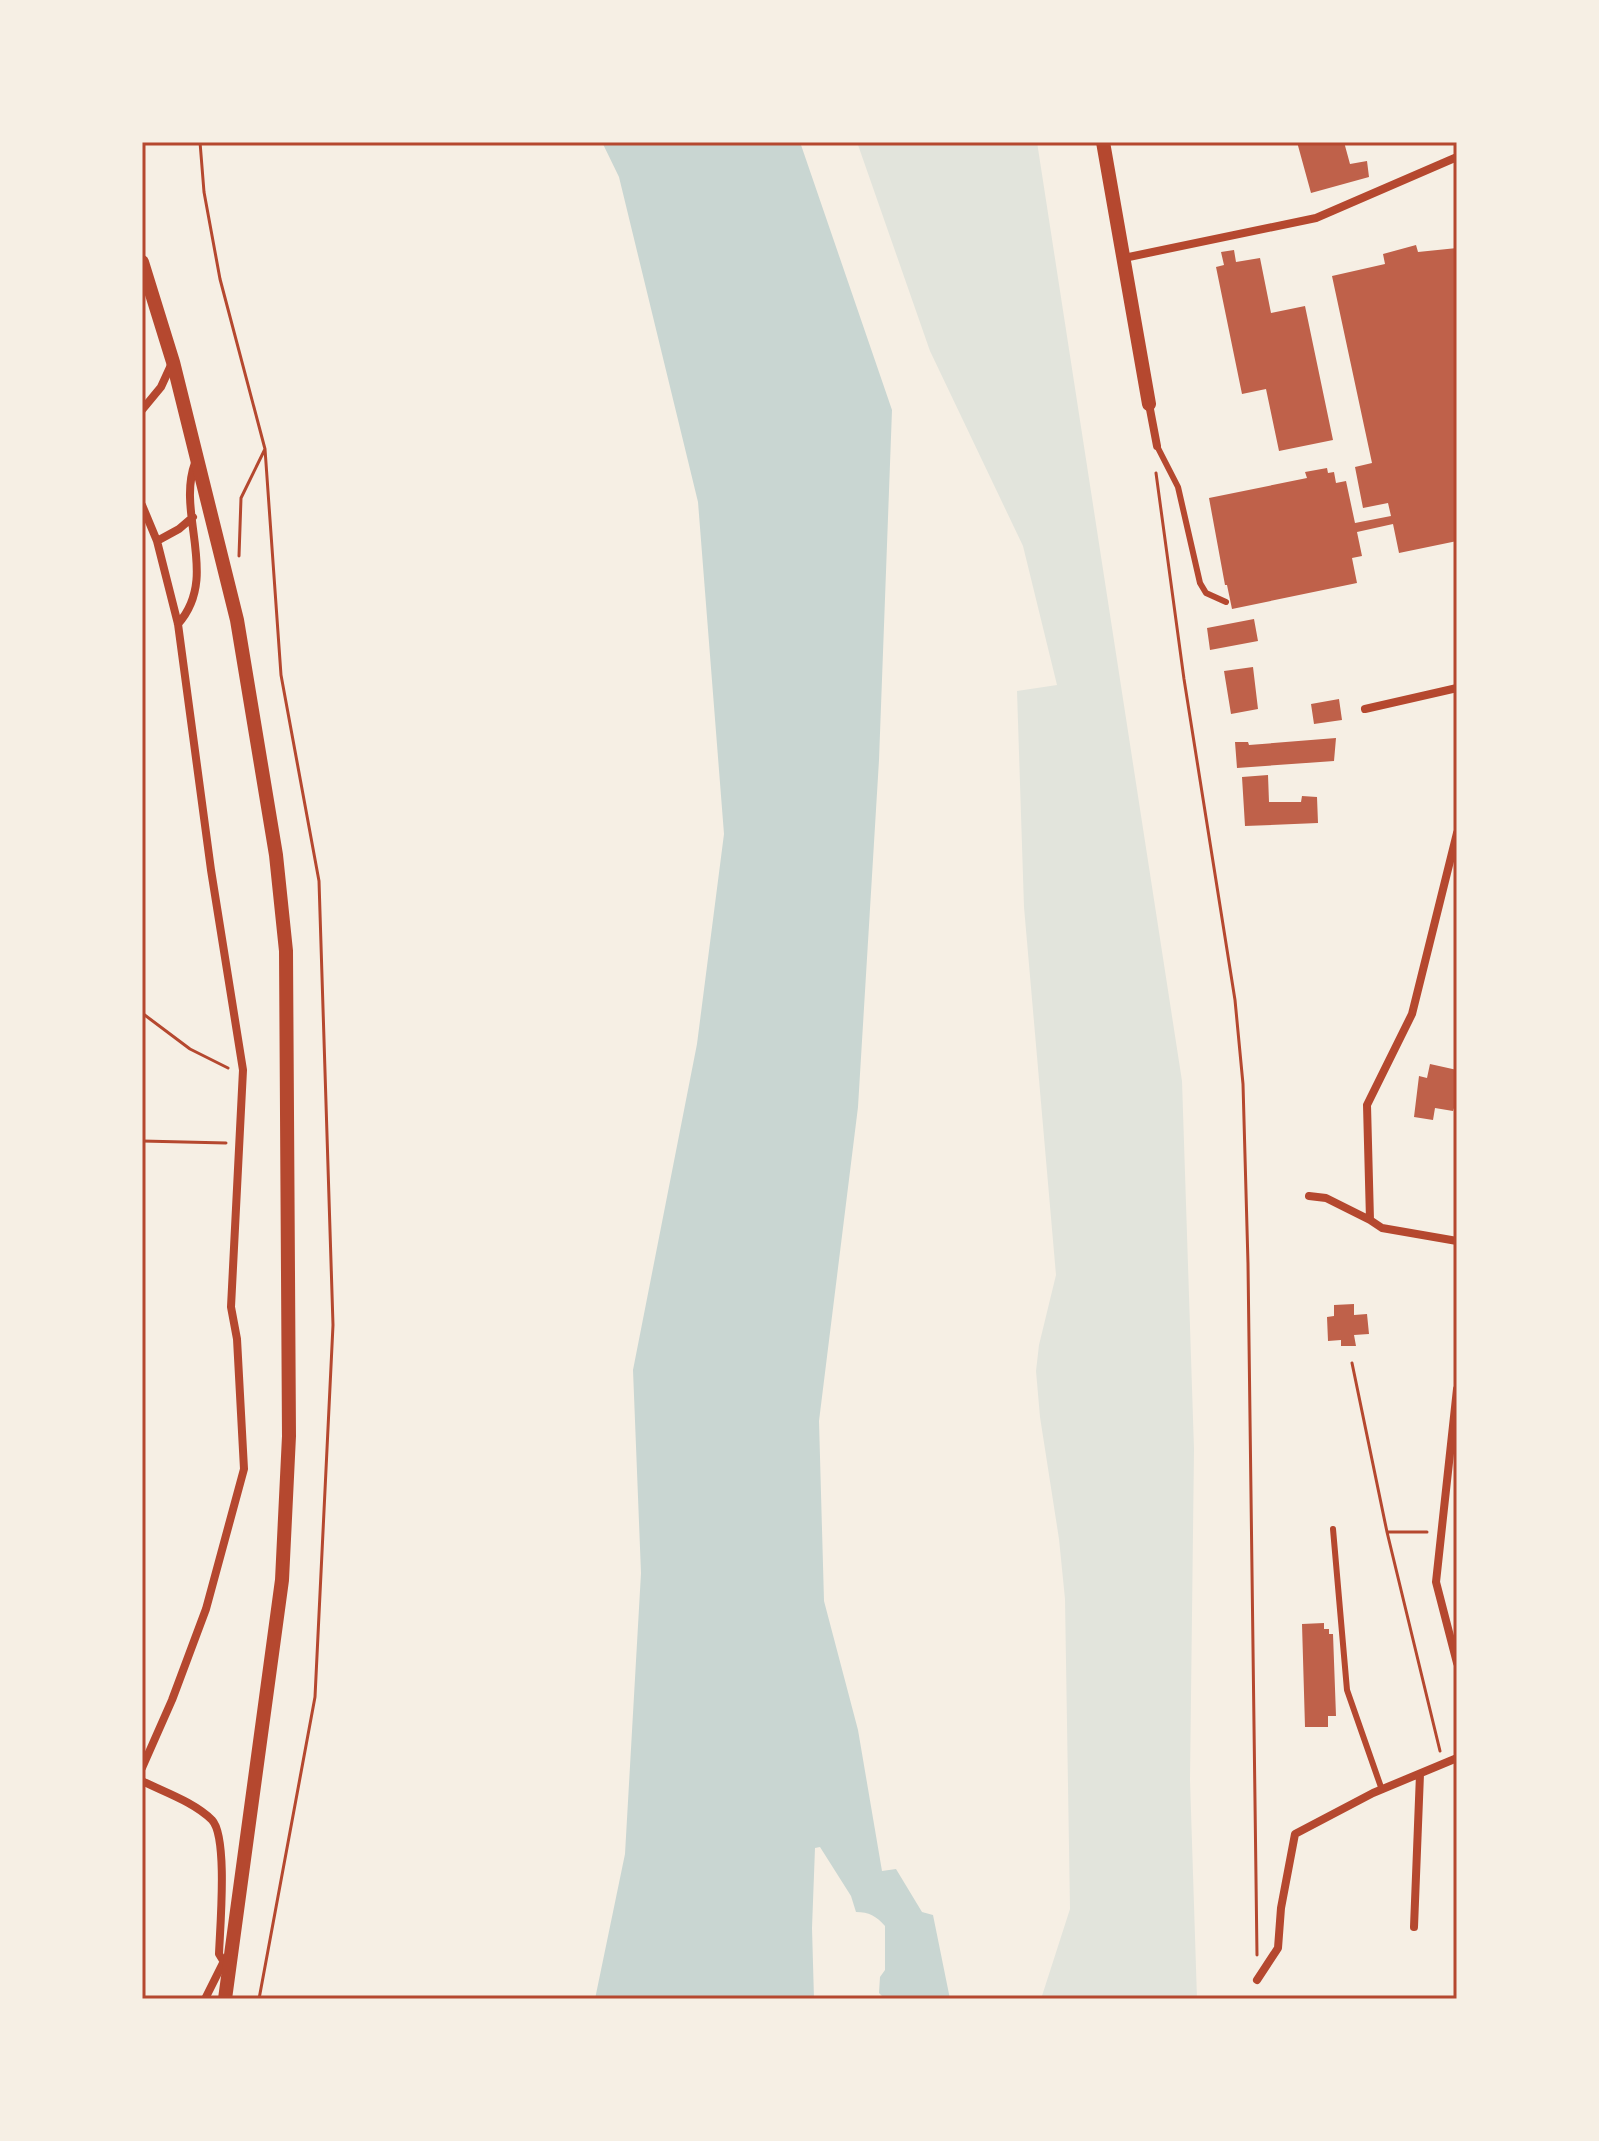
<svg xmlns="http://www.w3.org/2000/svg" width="1599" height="2141" viewBox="0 0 1599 2141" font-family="Cabin,sans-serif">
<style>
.green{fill:#e2e4dc}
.water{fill:#c9d6d2}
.building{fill:#bf614a}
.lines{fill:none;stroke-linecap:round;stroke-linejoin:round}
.path{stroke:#b5482f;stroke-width:3}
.service{stroke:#b5482f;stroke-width:6}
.minor{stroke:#b5482f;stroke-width:8}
.tertiary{stroke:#b5482f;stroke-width:14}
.neatline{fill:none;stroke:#b5482f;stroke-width:3}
</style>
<rect width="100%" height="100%" fill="#f6efe4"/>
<path class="green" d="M857,142H1037L1182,1081L1194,1449L1190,1780L1197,1999H1041L1070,1909L1065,1599L1059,1539L1040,1417L1036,1371L1039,1345L1056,1275L1024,907L1017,691L1057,685L1023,546L930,351Z"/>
<path class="water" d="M602,142H800L892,410L879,760L858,1107L819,1421L824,1601L858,1730L882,1871L896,1869L922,1912L933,1915L950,1999H885L879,1993L880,1977L885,1970V1926C876,1916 869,1912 856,1912L851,1896L820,1847L815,1848L812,1928L814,1999H595L625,1854L641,1573L633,1370L697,1044L724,834L698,502L619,177Z"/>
<path class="building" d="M1297,142H1344L1350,164L1367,161L1369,177L1311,193Z
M1416,245L1418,252L1457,248V541L1399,553L1393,524L1357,532L1362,556L1352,558L1357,583L1232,609L1227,585H1225L1209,498L1307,478L1305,472L1327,468L1328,473L1334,472L1336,483L1346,481L1355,523L1391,516L1388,503L1363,508L1355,467L1372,463L1332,276L1385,264L1383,254Z
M1234,250L1236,262L1260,258L1271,313L1305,306L1333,440L1279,451L1266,389L1242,394L1216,267L1224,265L1221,252Z
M1254,619L1258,641L1210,650L1207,628Z
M1253,667L1258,709L1231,714L1224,671Z
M1339,699L1342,720L1314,724L1311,704Z
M1336,738L1334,761L1237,768L1235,742H1248L1249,745Z
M1268,775L1269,802H1301L1302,796L1317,797L1318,823L1245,826L1242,777Z
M1430,1064L1457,1070V1099L1453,1111L1435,1108L1433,1120L1414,1117L1419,1076L1427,1078Z
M1354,1304V1315L1367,1314L1369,1334L1354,1335L1356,1346H1341V1340L1328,1341L1327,1317L1334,1316V1305Z
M1324,1623V1629H1329V1634H1333L1336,1716H1328V1727H1305L1302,1624Z"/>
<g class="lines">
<path class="path" d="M200,142L204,192L220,279L265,449L281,675L319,881L333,1325L315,1697L259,1999
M1156,473L1184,679L1235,1000L1243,1084L1248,1264L1257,1955
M239,556L241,498L265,449
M142,1013L190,1049L228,1068
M142,1141L226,1143
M1352,1363L1387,1532L1440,1751
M1387,1532H1427"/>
<path class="service" d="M1157,446L1178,487L1200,583L1206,593L1226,602
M1333,1529L1347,1690L1382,1790"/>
<path class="minor" d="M1124,258L1316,218L1457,157
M1149,404L1157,446
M142,410L161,387L172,363
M142,505L157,541L178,624L211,870L243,1070L231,1307L237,1339L244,1469L206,1609L172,1700L142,1768
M157,541L179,529L193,517
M178,624C220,577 176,514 195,463
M1365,709L1457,688
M1457,833L1412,1014L1367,1105L1370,1220L1382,1228L1457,1241
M1309,1196L1326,1198L1370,1220
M1457,1389L1436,1582L1457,1663
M142,1781C164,1792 194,1802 212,1820C228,1837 220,1927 219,1954L227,1967
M1414,1927L1420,1774
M1257,1980L1278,1948L1281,1908L1295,1834L1373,1793L1457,1758
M205,1999L224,1961"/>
<path class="tertiary" d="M1103,142L1149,404
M142,262L173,362L237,620L276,855L286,951L289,1436L282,1580L225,1999"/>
</g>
<rect width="1599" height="2141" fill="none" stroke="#f6efe4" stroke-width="288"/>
<rect x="144" y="144" width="1311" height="1853" class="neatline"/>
</svg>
